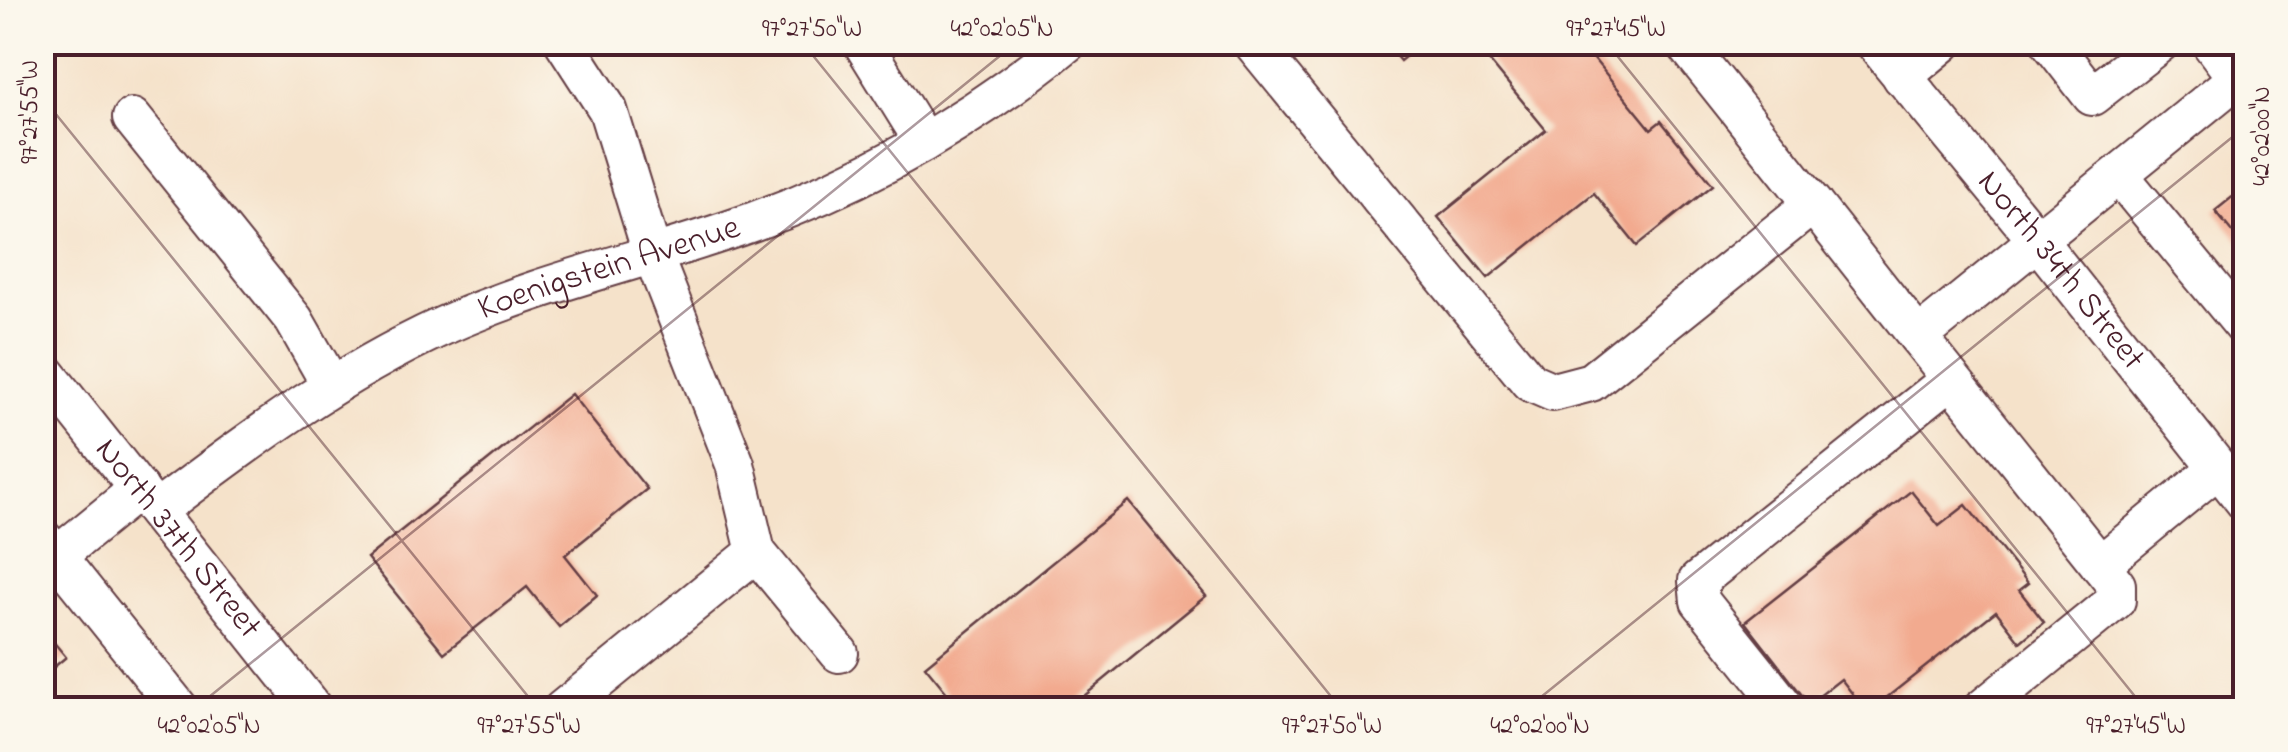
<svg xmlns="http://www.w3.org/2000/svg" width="2288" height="752" viewBox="0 0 2288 752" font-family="'Indie Flower',sans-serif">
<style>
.building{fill:#f2aa8f}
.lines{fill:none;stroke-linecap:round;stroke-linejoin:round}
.minor-casing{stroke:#643c43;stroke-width:42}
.minor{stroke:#fff;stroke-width:38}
.ticks{fill:none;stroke:#4a1f2b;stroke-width:2.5;stroke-opacity:0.45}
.labels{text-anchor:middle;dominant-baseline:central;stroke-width:9;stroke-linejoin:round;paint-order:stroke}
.street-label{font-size:35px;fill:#4a1f2b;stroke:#fbf7ec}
.neatline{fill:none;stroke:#4a1f2b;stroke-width:4}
.ticks-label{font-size:25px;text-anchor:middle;fill:#4a1f2b}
</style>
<rect width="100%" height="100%" fill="#fbf7ec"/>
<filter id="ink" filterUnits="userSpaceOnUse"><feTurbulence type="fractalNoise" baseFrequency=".01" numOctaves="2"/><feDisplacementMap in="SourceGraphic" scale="20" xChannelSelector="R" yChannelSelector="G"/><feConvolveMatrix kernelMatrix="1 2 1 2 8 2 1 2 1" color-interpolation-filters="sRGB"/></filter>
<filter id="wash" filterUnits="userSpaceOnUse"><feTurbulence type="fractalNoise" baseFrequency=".0048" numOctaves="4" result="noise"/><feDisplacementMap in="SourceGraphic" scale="40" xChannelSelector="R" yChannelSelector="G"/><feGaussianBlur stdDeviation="2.25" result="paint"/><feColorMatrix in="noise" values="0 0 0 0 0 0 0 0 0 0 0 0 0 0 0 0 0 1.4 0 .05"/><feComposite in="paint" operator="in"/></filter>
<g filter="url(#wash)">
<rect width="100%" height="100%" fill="#f5e2ca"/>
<g id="blocks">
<path class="building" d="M1384,42H1423L1400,61Z
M1474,42H1580L1651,129L1661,121L1713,185L1637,246L1594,193L1488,278L1438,217L1546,130Z
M2246,186V249L2215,211Z
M571,394L647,489L565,555L597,595L559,627L527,587L444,653L367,558Z
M1911,491L1939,526L1966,505L2028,583L2019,590L2044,622L2020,642L1996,611L1871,710H1865L1841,679L1809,704L1745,622Z
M1128,501L1206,596L1067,710H961L925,666Z
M42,628L66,657L42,677Z"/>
</g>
</g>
<g filter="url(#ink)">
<use href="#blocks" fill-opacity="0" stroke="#643c43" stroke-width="2.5"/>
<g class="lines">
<g class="minor-casing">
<g id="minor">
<path d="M862,42L924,142"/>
<path d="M1252,42L1530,382L1553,392L1591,382L1813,204L1918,337"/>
<path d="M1684,42L1813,204"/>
<path id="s1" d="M1874,42L2038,241L2246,503"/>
<path d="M2050,42L2092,96L2161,42"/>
<path d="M2210,42L2237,78"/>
<path d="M1902,77L1944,42"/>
<path d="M132,118L294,320L331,385"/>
<path d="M2119,175L2246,329"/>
<path id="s2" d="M42,368L314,710"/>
<path id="s3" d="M156,511C247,442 338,374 443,326C543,281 650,259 752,222C867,181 974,119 1068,42"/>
<path d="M42,538L180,710"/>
<path d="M756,552L839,653"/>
<path d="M57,556L139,489"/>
<path d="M2100,565L2218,468"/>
<path d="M562,710L756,552L735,464L652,253L608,110L564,42"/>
<path d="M1787,710L1700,601L1698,581L1951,379"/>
<path d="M1981,710L2116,600V585L1918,337L2246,71"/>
</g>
</g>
<use href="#minor" class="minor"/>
</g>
</g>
<path class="ticks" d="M802,42L1342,710M1606,42L2146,710M42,97L539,710M193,710L1017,42M1525,710L2246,126"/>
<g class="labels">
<g class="street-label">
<text stroke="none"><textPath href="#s3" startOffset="518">Koenigstein Avenue</textPath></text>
<text stroke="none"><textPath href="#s1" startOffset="295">North 34th Street</textPath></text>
<text stroke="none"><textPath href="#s2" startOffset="218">North 37th Street</textPath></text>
</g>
</g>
<rect width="2288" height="752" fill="none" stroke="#fbf7ec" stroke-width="110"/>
<rect x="55" y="55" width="2178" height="642" class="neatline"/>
<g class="ticks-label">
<text x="812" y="36">97°27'50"W</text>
<text x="1002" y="36">42°02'05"N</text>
<text x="1616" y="36">97°27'45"W</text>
<text transform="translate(28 112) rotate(-90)" y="9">97°27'55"W</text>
<text transform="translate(2260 136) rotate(-90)" y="9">42°02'00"N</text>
<text x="209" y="733">42°02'05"N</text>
<text x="529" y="733">97°27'55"W</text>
<text x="1332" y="733">97°27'50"W</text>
<text x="1540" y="733">42°02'00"N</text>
<text x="2136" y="733">97°27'45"W</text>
</g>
</svg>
